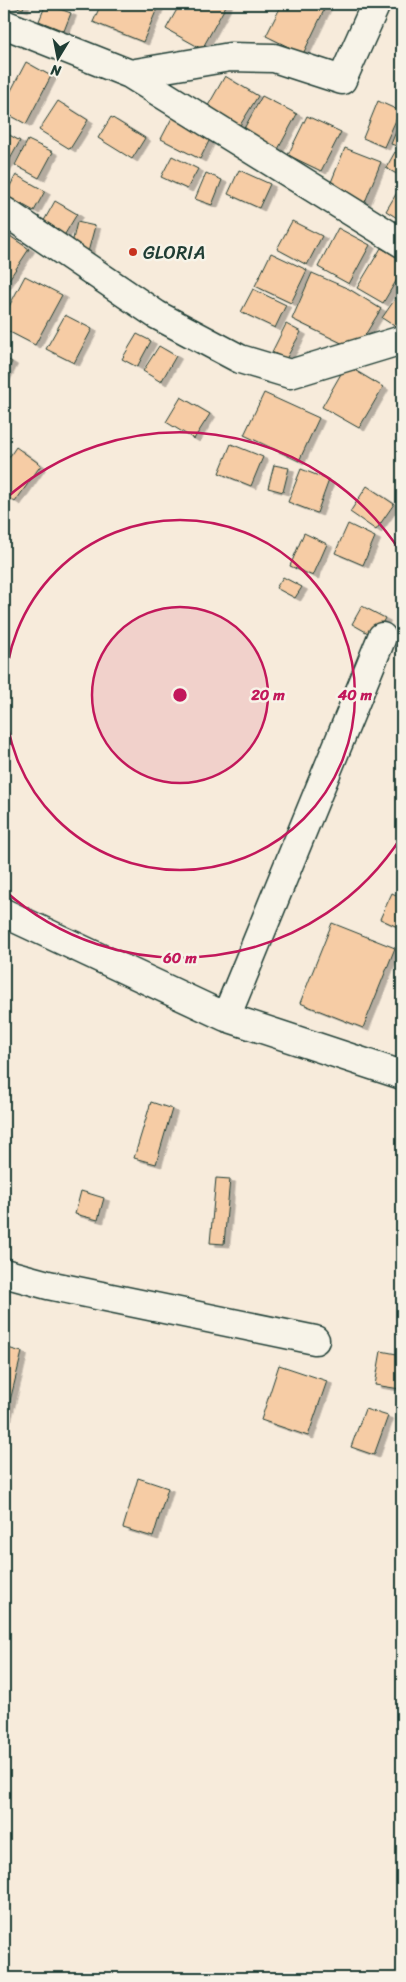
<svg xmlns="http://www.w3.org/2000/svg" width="406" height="1982" viewBox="0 0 406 1982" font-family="Sriracha,sans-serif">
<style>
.building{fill:#f6cca5;stroke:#1f3d34;filter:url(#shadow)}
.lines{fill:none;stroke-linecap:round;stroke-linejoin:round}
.minor-casing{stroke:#1f3d34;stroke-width:31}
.minor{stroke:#f7f3e8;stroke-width:28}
.ring{fill:none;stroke:#c2185b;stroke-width:2.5}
.poi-dot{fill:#c8321e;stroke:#f7f3e8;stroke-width:2}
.labels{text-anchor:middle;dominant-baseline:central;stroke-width:5;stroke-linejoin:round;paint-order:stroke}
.poi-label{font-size:19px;fill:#1f3d34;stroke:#f7f3e8;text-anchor:start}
.centre{fill:#c2185b;stroke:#f7f3e8;stroke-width:2.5}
.ring-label{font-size:15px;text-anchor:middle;font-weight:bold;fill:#c2185b;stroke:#f7f3e8;stroke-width:5;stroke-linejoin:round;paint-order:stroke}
</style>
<defs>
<filter id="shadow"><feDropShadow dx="5.5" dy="3" stdDeviation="0" flood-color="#0004"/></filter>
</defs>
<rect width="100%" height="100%" fill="#f7ebdb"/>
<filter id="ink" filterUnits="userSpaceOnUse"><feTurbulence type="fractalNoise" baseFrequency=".02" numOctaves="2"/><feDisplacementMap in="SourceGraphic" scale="10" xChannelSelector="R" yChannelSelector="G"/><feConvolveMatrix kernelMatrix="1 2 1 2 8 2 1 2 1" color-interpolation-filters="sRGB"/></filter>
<g filter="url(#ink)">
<path class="building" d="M7,4H24L23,9Z
M46,4L71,13L64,31L39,21Z
M101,4H159L143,42L93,22Z
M180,4H227L202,49L166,29Z
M282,4H327L303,54L266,36Z
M26,62L51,76L26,124L4,112V104Z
M225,76L258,96L237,130L205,111Z
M262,96L297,114L276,153L241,134Z
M58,101L88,120L70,149L39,130Z
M378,101L400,111L384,147L363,138Z
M174,114L213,133L200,159L161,139Z
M307,116L341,132L321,171L288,155Z
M111,117L145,138L132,159L98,138Z
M402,117V148L391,144Z
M4,132L20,141L4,170Z
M28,140L53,152L39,178L15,165Z
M345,148L381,162L363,207L327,192Z
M395,152L402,156V177L386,168Z
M172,156L198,169L187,189L161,177Z
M239,170L270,184L259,208L228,194Z
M206,173L222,180L212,205L195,199Z
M16,175L45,191L34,211L5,195Z
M402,184V221L386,211Z
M55,201L77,214L62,239L41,226Z
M292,221L322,236L307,265L277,249Z
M77,222L95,226L88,252L71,248Z
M338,228L370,245L349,284L318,267Z
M4,232L29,249L4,287Z
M381,248L402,260V271L383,303L357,288Z
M271,253L307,270L291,303L255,286Z
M312,273L349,289L381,309L356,350L292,319Z
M25,276L62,295L35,345L4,329V316Z
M253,289L286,305L275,328L241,312Z
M402,289V331L382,318Z
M65,315L92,329L74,363L46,349Z
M286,324L301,332L286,359L272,352Z
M137,334L151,341L137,367L122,359Z
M159,346L176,356L161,382L143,371Z
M4,357L12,362L4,378Z
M346,365L383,387L359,428L322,407Z
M264,393L319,418L299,461L244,435Z
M181,397L210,414L194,439L166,422Z
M231,444L263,457L251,486L219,473Z
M16,447L41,465L15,502L4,495V465Z
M274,465L289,468L283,492L268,488Z
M301,469L329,480L317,513L288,502Z
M367,486L394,504L376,530L350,512Z
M402,503V520L397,518Z
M348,524L375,537L363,565L335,553Z
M304,533L327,544L313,576L290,566Z
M283,577L302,587L295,598L276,588Z
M362,606L385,618L375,637L352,624Z
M392,893L402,898V929L380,919Z
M332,923L395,948L363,1028L300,1003Z
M151,1102L172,1109L156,1164L134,1158Z
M216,1178L230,1179L224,1244L210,1243Z
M81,1191L104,1198L98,1220L75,1214Z
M4,1347L22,1352L6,1417H4Z
M381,1351L402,1355L400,1389L375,1385Z
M279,1365L327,1381L308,1436L261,1420Z
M365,1409L388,1416L374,1455L351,1447Z
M138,1478L168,1488L153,1537L123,1528Z"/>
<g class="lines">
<g class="minor-casing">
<path id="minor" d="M4,24L130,74L402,243
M130,74L230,57L274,58L342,80L376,4
M4,211L157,315L240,359L290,374L402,340
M4,913L226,1017L402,1075
M226,1017L382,637
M4,1273L48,1285L315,1340"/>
</g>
<use href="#minor" class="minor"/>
</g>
</g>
<circle cx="180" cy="695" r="88" fill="#c2185b" fill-opacity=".12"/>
<g class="ring">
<circle cx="180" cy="695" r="88"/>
<circle cx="180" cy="695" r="175"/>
<path d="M402 836A263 263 0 0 1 4 890M4 500A263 263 0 0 1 402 554"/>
</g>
<circle class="poi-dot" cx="133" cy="252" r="5"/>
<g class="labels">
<g class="poi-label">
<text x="143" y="252">GLORIA</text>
</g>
</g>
<circle cx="180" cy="695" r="8" class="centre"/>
<g class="ring-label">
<text x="268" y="700">20 m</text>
<text x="355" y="700">40 m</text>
<text x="180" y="963">60 m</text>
</g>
<rect width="406" height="1982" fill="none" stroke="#f7f3e8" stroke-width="20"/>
<rect x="10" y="10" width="386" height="1962" fill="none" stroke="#1f3d34" stroke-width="2" filter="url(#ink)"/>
<g transform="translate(58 58) rotate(190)" stroke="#f7f3e8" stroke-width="4" paint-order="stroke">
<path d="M0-4L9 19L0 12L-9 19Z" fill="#1f3d34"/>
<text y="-8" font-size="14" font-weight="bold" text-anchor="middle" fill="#1f3d34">N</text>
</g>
</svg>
